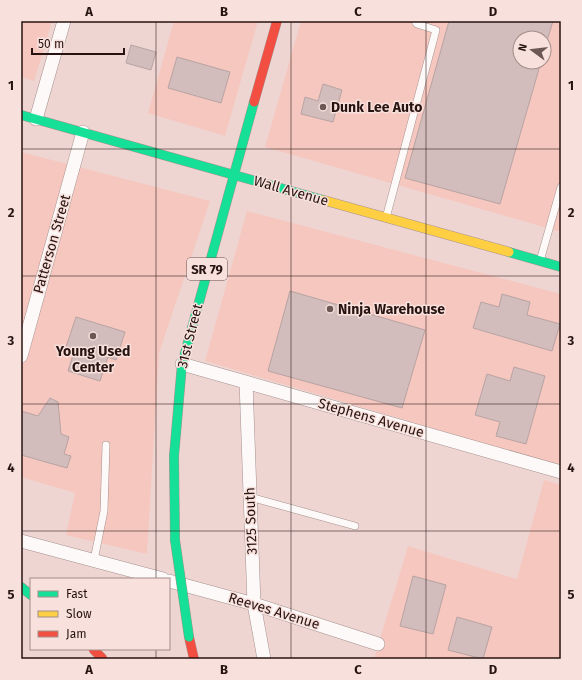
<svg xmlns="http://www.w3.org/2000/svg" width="582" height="680" viewBox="0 0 582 680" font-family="'Fira Sans',sans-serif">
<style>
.built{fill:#f6c7bf;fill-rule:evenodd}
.building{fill:#d2bdbc;stroke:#b8a3a3}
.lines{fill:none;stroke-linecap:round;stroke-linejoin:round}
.lane-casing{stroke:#a6918e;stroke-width:8}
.street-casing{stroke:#a6918e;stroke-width:14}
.fast-casing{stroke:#a6918e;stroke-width:10}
.slow-casing{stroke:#a6918e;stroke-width:10}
.jam-casing{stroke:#a6918e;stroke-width:10}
.lane{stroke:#fcf9f8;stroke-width:7}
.street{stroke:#fcf9f8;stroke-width:13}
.fast{stroke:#16e098;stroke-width:9}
.slow{stroke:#ffcf43;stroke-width:9}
.jam{stroke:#f24e42;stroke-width:9}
.fast-bridge-casing{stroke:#a49386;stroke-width:10;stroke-linecap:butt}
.jam-bridge-casing{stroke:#a49386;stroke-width:10;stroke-linecap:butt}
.fast-bridge{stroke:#16e098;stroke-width:9}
.jam-bridge{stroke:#f24e42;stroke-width:9}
.grid{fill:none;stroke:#271310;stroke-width:1;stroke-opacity:0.55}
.poi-dot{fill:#6d5754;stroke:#f8e0dc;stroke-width:1.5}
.labels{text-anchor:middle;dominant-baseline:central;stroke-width:3;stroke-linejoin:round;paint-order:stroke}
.shield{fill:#f8e0dc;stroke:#66504d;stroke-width:1}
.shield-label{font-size:13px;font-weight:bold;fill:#271310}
.poi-label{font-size:14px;font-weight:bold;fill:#271310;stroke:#f8e0dc;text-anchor:start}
.street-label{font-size:14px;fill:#271310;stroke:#f8e0dc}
.neatline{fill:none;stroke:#271310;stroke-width:1.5}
.grid-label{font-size:13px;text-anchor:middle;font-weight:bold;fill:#271310}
</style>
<rect width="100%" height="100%" fill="#eed5d2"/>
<path class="built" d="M21,21H52L34,81L21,77Z
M174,21H258L225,136L148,113Z
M301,21H561V232L265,147ZM520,38H544V62H520Z
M21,152L210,201L159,353L147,554L66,535L75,493L21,477Z
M247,211L561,294V466L205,361Z
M544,480L561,485V659H374L408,546L517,579Z"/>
<path class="building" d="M449,21H553L544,51V38H520V62H541L500,204L405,178Z
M131,45L156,52L151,70L126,63Z
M177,57L230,72L221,103L168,88Z
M323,84L342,90L333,122L301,114L305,97L318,101Z
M290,291L425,330L402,408L268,371Z
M502,294L530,302L527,315L560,324L552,351L473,328L481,302L499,307Z
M76,317L125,332L116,360L108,357L100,381L68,371L75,349L66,347Z
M514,367L545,376L526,444L496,436L500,422L475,415L487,374L510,381Z
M50,398L58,402L61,434L69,437L64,454L71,456L67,468L21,455V411L38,416Z
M413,576L446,585L433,634L400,626Z
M457,617L492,627L483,659L448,650Z"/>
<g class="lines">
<g class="lane-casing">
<path id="lane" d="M386,218L436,30L417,24L415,21
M540,261L561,187
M250,497L355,526
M94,560L104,511L106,445"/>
</g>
<g class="street-casing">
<path id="street" d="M36,119L64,21
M21,356L83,132
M182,364L561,472
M246,382L254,604L264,659
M21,541L163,579
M169,581L254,604L378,644"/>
</g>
<g class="fast-casing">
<path id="fast" d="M21,115L323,200
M509,252L561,267
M175,540L174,456L182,364L254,102
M21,587L31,595"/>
</g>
<g class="slow-casing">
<path id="slow" d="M323,200L509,252"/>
</g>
<g class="jam-casing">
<path id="jam" d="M254,102L277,21
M189,637L194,659"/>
</g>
<use href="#lane" class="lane"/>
<use href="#street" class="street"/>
<use href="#fast" class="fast"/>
<use href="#slow" class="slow"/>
<use href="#jam" class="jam"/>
<g class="fast-bridge-casing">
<path id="fast-bridge" d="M175,540L189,637"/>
</g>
<g class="jam-bridge-casing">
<path id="jam-bridge" d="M93,649L103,659"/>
</g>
<use href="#fast-bridge" class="fast-bridge"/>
<use href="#jam-bridge" class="jam-bridge"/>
</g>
<path class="grid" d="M156,21V579M291,21V659M426,21V659M21,149H561M21,276H561M21,404H561M21,531H561M156,649V659"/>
<g class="poi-dot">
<circle cx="323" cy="107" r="4"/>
<circle cx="330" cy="309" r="4"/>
<circle cx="93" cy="336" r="4"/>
</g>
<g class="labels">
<rect class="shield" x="187" y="258" width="40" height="22" rx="3"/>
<g class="shield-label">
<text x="207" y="269">SR 79</text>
</g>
<g class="poi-label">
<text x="331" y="107">Dunk Lee Auto</text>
<text x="338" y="309">Ninja Warehouse</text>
<text x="93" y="351" text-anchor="middle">Young Used<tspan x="93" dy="16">Center</tspan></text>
</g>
<g class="street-label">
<text transform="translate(291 191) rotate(16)">Wall Avenue</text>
<text transform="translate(52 244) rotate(-74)">Patterson Street</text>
<text transform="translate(190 336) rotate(-76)">31st Street</text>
<text transform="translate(371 418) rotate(16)">Stephens Avenue</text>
<text transform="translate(251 521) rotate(-92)">3125 South</text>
<text transform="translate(274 611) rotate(17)">Reeves Avenue</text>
</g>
</g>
<rect width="582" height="680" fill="none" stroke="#f8e0dc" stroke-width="44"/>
<rect x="30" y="578" width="140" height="72" fill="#f8e0dc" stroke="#a48e8a"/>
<rect x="38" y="591" width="20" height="6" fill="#16e098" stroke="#a48e8a"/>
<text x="66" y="598" font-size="12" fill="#271310">Fast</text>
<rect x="38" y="611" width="20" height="6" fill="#ffcf43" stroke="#a48e8a"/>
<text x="66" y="618" font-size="12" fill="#271310">Slow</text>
<rect x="38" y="631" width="20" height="6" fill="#f24e42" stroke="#a48e8a"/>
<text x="66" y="638" font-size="12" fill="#271310">Jam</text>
<g transform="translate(532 50) rotate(285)"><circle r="19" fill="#f8e0dc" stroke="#a48e8a"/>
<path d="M0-3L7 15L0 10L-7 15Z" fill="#6d5754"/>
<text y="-6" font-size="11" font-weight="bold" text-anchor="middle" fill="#271310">N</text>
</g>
<path d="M32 48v6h92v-6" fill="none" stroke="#271310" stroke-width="2"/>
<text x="38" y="48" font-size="12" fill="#271310" stroke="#f8e0dc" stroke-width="3" paint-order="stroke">50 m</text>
<rect x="22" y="22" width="538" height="636" class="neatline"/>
<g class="grid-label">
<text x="89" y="16">A</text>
<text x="224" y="16">B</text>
<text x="358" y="16">C</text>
<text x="493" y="16">D</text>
<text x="11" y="90">1</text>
<text x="571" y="90">1</text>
<text x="11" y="217">2</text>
<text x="571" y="217">2</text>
<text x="11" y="345">3</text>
<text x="571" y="345">3</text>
<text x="11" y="472">4</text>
<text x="571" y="472">4</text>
<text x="11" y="599">5</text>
<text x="571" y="599">5</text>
<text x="89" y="674">A</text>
<text x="224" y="674">B</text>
<text x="358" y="674">C</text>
<text x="493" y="674">D</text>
</g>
</svg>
